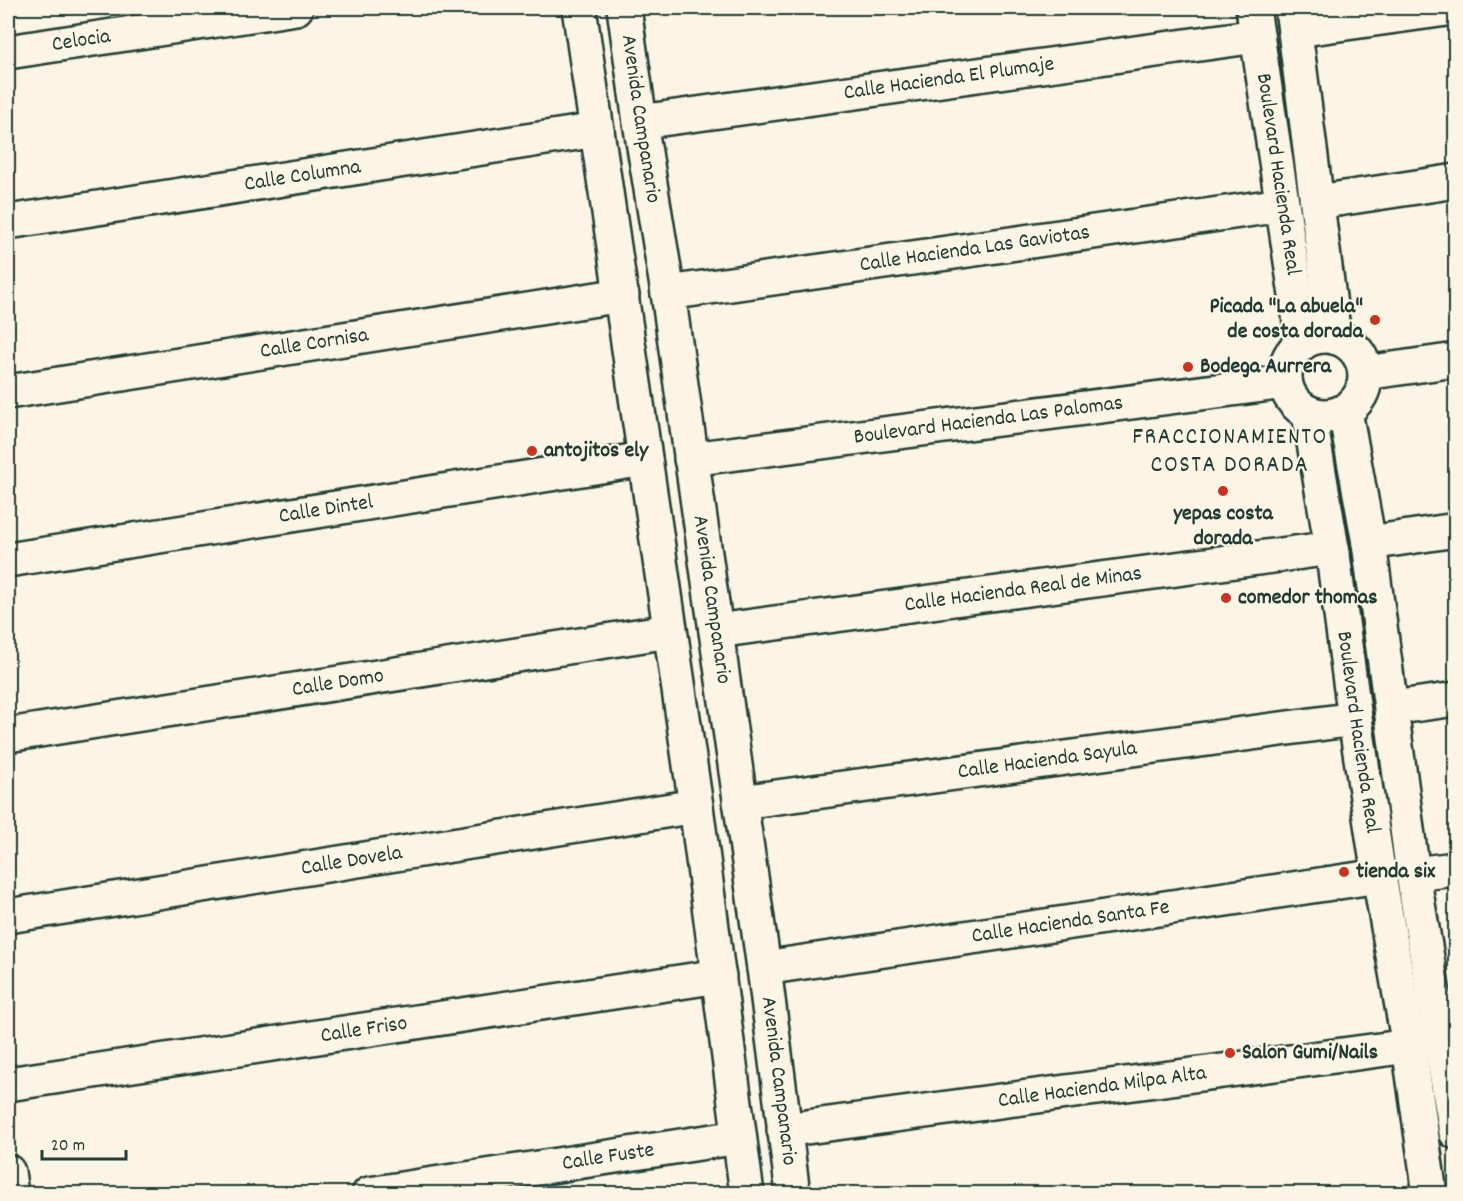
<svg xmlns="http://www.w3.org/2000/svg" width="1463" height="1201" viewBox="0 0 1463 1201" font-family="Dekko,sans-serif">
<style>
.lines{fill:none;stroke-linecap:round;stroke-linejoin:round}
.minor-casing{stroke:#1f3d34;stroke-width:38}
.minor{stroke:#fcf5e5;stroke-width:33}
.poi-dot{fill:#c8321e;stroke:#fcf5e5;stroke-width:2}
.labels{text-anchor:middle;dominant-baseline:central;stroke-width:4.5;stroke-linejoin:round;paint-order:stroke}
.street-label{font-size:22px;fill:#1f3d34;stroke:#fcf5e5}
.poi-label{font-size:22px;font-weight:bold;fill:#1f3d34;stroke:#fcf5e5;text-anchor:start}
.neighbourhood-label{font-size:24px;letter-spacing:1.5px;fill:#1f3d34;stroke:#fcf5e5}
</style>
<rect width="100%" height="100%" fill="#fcf5e5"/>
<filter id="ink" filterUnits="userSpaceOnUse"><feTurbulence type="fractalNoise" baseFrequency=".0167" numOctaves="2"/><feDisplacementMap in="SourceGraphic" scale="12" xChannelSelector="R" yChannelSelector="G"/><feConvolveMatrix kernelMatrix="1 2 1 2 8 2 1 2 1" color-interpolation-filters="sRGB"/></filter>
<g filter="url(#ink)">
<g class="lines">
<g class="minor-casing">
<g id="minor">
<path d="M579,8L696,806L747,1194"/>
<path id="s1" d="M624,8L640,122L668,293L716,631L764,968L793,1194"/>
<path id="s2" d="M1253,8L1303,342"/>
<path d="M1292,8L1334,337"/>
<path d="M1296,30L1454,8"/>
<path id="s3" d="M8,52L296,8"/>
<path id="s4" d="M640,122L1257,36"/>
<path d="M1318,202L1456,181"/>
<path id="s5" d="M8,222L597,130"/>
<path id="s6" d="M668,293L1282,205"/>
<circle cx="1325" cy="376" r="40"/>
<path d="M1365,373L1456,360"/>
<path id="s7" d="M8,392L622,295"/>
<path d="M1345,411L1369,543L1413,874L1456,1132"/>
<path id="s8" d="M1309,414L1332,548L1355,719L1379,876L1409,1046L1430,1194"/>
<path id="s9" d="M691,459L1285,382"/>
<path d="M1369,543L1456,530"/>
<path id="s10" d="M8,560L645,459"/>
<path id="s11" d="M716,631L1332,548"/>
<path d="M1392,708L1456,699"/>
<path id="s12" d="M8,735L669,631"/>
<path id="s13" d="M740,802L1355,719"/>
<path d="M1413,874L1456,869"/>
<path id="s14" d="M8,916L696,806"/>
<path id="s15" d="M764,968L1379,876"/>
<path id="s16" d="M8,1084L719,976"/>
<path id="s17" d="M784,1130L1431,1043"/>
<path d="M8,1172L11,1194"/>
<path id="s18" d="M369,1194L739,1137"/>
</g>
</g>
<use href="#minor" class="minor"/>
</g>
</g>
<g class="poi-dot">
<circle cx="1375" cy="320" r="6"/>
<circle cx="1188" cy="367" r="6"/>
<circle cx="532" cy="451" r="6"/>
<circle cx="1223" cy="491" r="6"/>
<circle cx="1226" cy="598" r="6"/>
<circle cx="1344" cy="872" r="6"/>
<circle cx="1230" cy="1053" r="6"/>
</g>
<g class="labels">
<g class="street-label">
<text stroke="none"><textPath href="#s3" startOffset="74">Celocia</textPath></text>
<text stroke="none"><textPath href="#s4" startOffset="312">Calle Hacienda El Plumaje</textPath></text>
<text stroke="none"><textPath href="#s1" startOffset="112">Avenida Campanario</textPath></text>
<text stroke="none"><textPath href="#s2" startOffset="168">Boulevard Hacienda Real</textPath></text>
<text stroke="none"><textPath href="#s5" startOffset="298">Calle Columna</textPath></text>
<text stroke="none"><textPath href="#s6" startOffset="310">Calle Hacienda Las Gaviotas</textPath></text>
<text stroke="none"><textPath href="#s7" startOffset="310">Calle Cornisa</textPath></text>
<text stroke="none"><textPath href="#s9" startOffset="300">Boulevard Hacienda Las Palomas</textPath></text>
<text stroke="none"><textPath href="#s10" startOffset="322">Calle Dintel</textPath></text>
<text stroke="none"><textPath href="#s11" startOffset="310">Calle Hacienda Real de Minas</textPath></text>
<text stroke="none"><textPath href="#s1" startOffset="598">Avenida Campanario</textPath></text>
<text stroke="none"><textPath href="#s12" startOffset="334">Calle Domo</textPath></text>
<text stroke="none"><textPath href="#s8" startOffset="322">Boulevard Hacienda Real</textPath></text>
<text stroke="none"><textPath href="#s13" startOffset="310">Calle Hacienda Sayula</textPath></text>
<text stroke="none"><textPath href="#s14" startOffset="348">Calle Dovela</textPath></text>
<text stroke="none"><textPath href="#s15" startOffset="310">Calle Hacienda Santa Fe</textPath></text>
<text stroke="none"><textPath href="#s16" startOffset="360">Calle Friso</textPath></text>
<text stroke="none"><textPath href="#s1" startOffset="1084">Avenida Campanario</textPath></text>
<text stroke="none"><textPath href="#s17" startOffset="321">Calle Hacienda Milpa Alta</textPath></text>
<text stroke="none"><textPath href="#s18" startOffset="242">Calle Fuste</textPath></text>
</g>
<g class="poi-label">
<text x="1363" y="307" text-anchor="end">Picada "La abuela"<tspan x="1363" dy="25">de costa dorada</tspan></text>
<text x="1200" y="367">Bodega Aurrera</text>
<text x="544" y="451">antojitos ely</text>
<text x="1223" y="514" text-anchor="middle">yepas costa<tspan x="1223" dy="25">dorada</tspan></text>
<text x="1238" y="598">comedor thomas</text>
<text x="1356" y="872">tienda six</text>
<text x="1242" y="1053">Salon Gumi/Nails</text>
</g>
<g class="neighbourhood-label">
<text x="1230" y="438">FRACCIONAMIENTO<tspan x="1230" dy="28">COSTA DORADA</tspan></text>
</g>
</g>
<rect width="1463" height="1201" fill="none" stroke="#fcf5e5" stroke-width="30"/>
<rect x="15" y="15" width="1433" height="1171" fill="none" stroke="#1f3d34" stroke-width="2" filter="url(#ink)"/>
<path d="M42 1150v9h84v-9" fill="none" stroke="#1f3d34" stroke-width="3"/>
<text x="51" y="1150" font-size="18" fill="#1f3d34" stroke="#fcf5e5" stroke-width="4.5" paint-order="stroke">20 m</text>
</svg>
